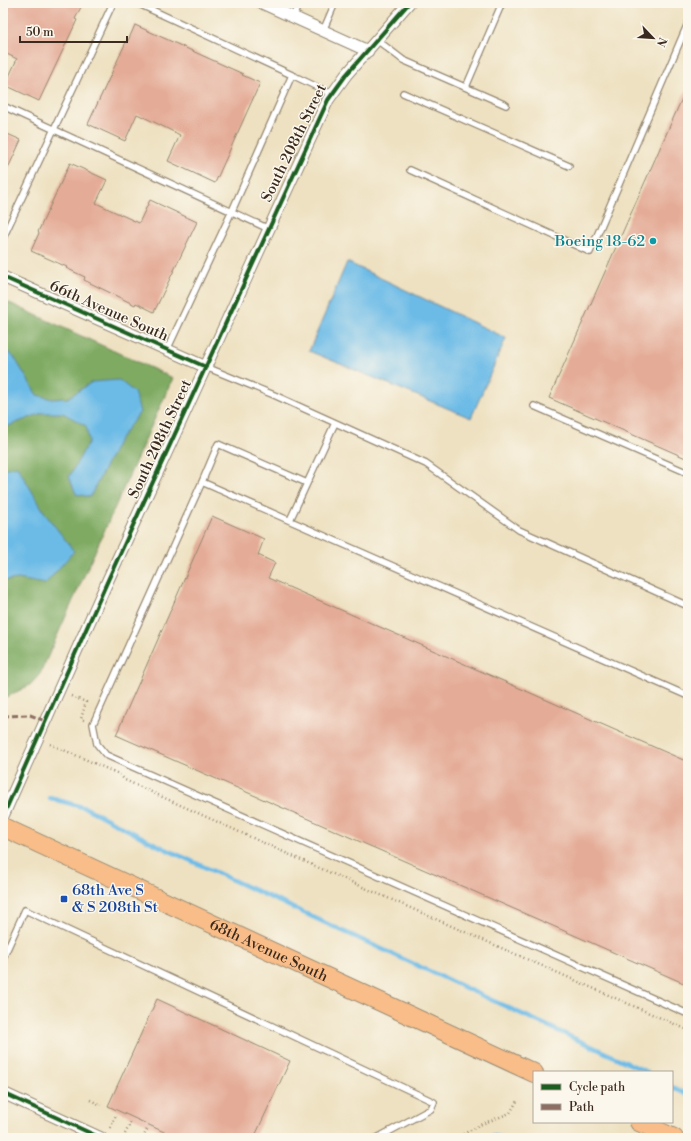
<svg xmlns="http://www.w3.org/2000/svg" width="691" height="1141" viewBox="0 0 691 1141" font-family="'Libre Bodoni',serif">
<style>
.forest{fill:#7eaa62;stroke:#5c6a40}
.water{fill:#6cbbe7;stroke:#547282}
.lines{fill:none;stroke-linecap:round;stroke-linejoin:round}
.stream{stroke:#6cbbe7;stroke-width:4.5}
.building{fill:#e4ac97}
.lane-casing{stroke:#948670;stroke-width:8}
.street-casing{stroke:#948670;stroke-width:13}
.primary-casing{stroke:#948670;stroke-width:20}
.path{stroke:#948670;stroke-width:2.5;stroke-dasharray:1 3;stroke-linecap:butt}
.lane{stroke:#fff;stroke-width:5.5}
.street{stroke:#fff;stroke-width:11}
.primary{stroke:#f8bd88;stroke-width:18}
.quiet{stroke:#8d6e63;stroke-width:3;stroke-dasharray:6 3;stroke-linecap:butt}
.cycleway-casing{stroke:#fbf7ec;stroke-width:6}
.cycleway{stroke:#1b5e20;stroke-width:4}
.culture-dot{fill:#0f9aa8;stroke:#fbf7ec;stroke-width:1.5}
.transit-dot{fill:#1a4fb4;stroke:#fbf7ec;stroke-width:1.5}
.labels{text-anchor:middle;dominant-baseline:central;stroke-width:3;stroke-linejoin:round;paint-order:stroke}
.street-label{font-size:15px;fill:#3b2a1e;stroke:#fbf7ec}
.culture-label{font-size:15px;fill:#0d838f;stroke:#fbf7ec;text-anchor:end}
.transit-label{font-size:15px;fill:#164399;stroke:#fbf7ec;text-anchor:start}
</style>
<rect width="100%" height="100%" fill="#fbf7ec"/>
<filter id="ink" filterUnits="userSpaceOnUse"><feTurbulence type="fractalNoise" baseFrequency=".025" numOctaves="2"/><feDisplacementMap in="SourceGraphic" scale="8" xChannelSelector="R" yChannelSelector="G"/><feConvolveMatrix kernelMatrix="1 2 1 2 8 2 1 2 1" color-interpolation-filters="sRGB"/></filter>
<filter id="wash" filterUnits="userSpaceOnUse"><feTurbulence type="fractalNoise" baseFrequency=".012" numOctaves="4" result="noise"/><feDisplacementMap in="SourceGraphic" scale="16" xChannelSelector="R" yChannelSelector="G"/><feGaussianBlur stdDeviation="0.9" result="paint"/><feColorMatrix in="noise" values="0 0 0 0 0 0 0 0 0 0 0 0 0 0 0 0 0 1.4 0 .05"/><feComposite in="paint" operator="in"/></filter>
<g filter="url(#wash)">
<rect width="100%" height="100%" fill="#eee1c1"/>
<path class="forest" d="M3,300L173,378L40,674L30,685L3,699Z"/>
<path class="water" d="M347,262L506,338L471,418L309,351Z
M3,348L14,357L37,395L52,399L68,398L92,382L119,380L134,392L140,412L119,440L90,497L76,494L69,477L89,441L86,426L63,413H42L3,428Z
M17,466L46,515L74,551L45,584L18,579L3,581V469Z"/>
<g class="lines">
<path class="stream" d="M50,798L86,808L157,845L647,1072
M672,1087L688,1095
M489,1138L492,1136L503,1138"/>
</g>
<g id="blocks">
<path class="building" d="M3,3H83L75,19L77,20L39,101L5,85L17,59L3,52Z
M135,25L243,74L242,75L260,83L215,183L168,161L180,135L156,123L137,114L125,141L88,124L126,42L127,43Z
M688,85V459L549,398Z
M3,132L21,140L3,179Z
M70,163L107,180L96,203L115,212L139,223L150,200L197,222L154,312L136,303L135,305L84,280L85,277L66,268L67,267L31,251L39,233L38,232Z
M212,516L264,539L258,555L275,563L268,578L688,762V985L116,735Z
M157,999L290,1061L254,1138H177L108,1106Z"/>
</g>
</g>
<g filter="url(#ink)">
<use href="#blocks" fill-opacity="0" stroke="#948670" stroke-width="1"/>
<g class="lines">
<g class="lane-casing">
<path id="lane" d="M137,3L292,75L232,211L167,350
M293,17L299,3
M323,31L335,3
M377,40L403,60L506,105
M292,75L332,94
M466,87L502,3
M403,93L569,166
M3,106L269,229
M410,170L590,252L688,23
M3,238L113,3
M206,367L274,395L426,464L519,530L688,606
M534,406L688,473
M202,482L218,444L307,483
M290,520L335,423
M688,696L202,482L93,724L97,744L106,755L688,1014
M3,958L25,910L434,1102L431,1109L377,1138"/>
</g>
<g class="street-casing">
<path id="street" d="M262,3L368,51
M3,277L206,367
M3,816L108,580L328,100L346,75L409,3
M3,1093L101,1138"/>
</g>
<g class="primary-casing">
<g id="primary">
<path id="s1" d="M3,827L534,1073"/>
<path d="M639,1122L674,1138"/>
</g>
</g>
<path class="path" d="M71,696L86,702L81,719L86,721
M50,744L119,774L125,780L299,859L688,1030
M90,1100L101,1105
M110,1128L116,1115
M125,1134L131,1122
M143,1138L147,1129
M160,1138L161,1136
M456,1138L482,1124L510,1113L517,1101"/>
<use href="#lane" class="lane"/>
<use href="#street" class="street"/>
<use href="#primary" class="primary"/>
<path class="quiet" d="M3,716L30,715L45,721"/>
<g class="cycleway-casing">
<path id="cycleway" d="M3,277L206,367
M3,816L108,580L328,100L346,75L409,3
M3,1093L101,1138"/>
</g>
<use href="#cycleway" class="cycleway"/>
</g>
</g>
<circle class="culture-dot" cx="653" cy="241" r="4"/>
<rect class="transit-dot" x="60" y="895" width="8" height="8" rx="2"/>
<g class="labels">
<g class="street-label">
<text transform="translate(294 143) rotate(-64)">South 208th Street</text>
<text transform="translate(109 311) rotate(24)">66th Avenue South</text>
<text transform="translate(160 439) rotate(-65)">South 208th Street</text>
<text stroke="none"><textPath href="#s1" startOffset="293">68th Avenue South</textPath></text>
</g>
<g class="culture-label">
<text x="645" y="241">Boeing 18-62</text>
</g>
<g class="transit-label">
<text x="72" y="890">68th Ave S<tspan x="72" dy="17">&amp; S 208th St</tspan></text>
</g>
</g>
<rect width="691" height="1141" fill="none" stroke="#fbf7ec" stroke-width="16"/>
<rect x="533" y="1071" width="140" height="52" fill="#fbf7ec" stroke="#aea59a"/>
<rect x="541" y="1084" width="20" height="6" fill="#1b5e20" stroke="#aea59a"/>
<text x="569" y="1091" font-size="12" fill="#3b2a1e">Cycle path</text>
<rect x="541" y="1104" width="20" height="6" fill="#8d6e63" stroke="#aea59a"/>
<text x="569" y="1111" font-size="12" fill="#3b2a1e">Path</text>
<g transform="translate(653 38) rotate(115)" stroke="#fbf7ec" stroke-width="3" paint-order="stroke">
<path d="M0-3L7 15L0 10L-7 15Z" fill="#3b2a1e"/>
<text y="-6" font-size="11" font-weight="bold" text-anchor="middle" fill="#3b2a1e">N</text>
</g>
<path d="M20 36v6h107v-6" fill="none" stroke="#3b2a1e" stroke-width="2"/>
<text x="26" y="36" font-size="12" fill="#3b2a1e" stroke="#fbf7ec" stroke-width="3" paint-order="stroke">50 m</text>
</svg>
